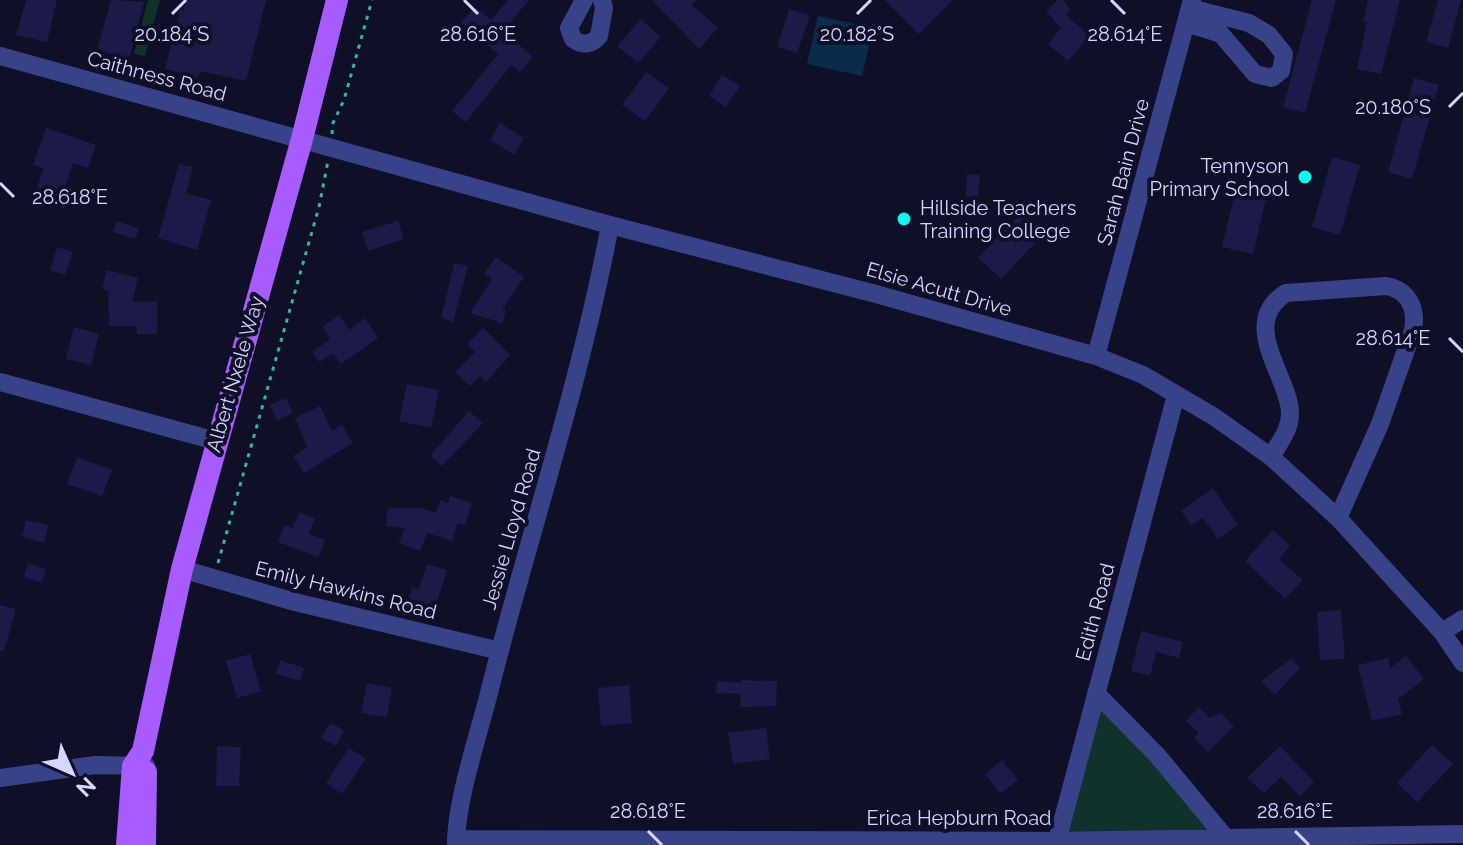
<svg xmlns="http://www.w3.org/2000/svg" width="1463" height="845" viewBox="0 0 1463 845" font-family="Raleway,sans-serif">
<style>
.green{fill:#11322b}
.water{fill:#0a2c4b}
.building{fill:#1c1a49}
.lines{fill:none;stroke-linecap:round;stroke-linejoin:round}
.path{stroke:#2bbd9d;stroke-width:3;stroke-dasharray:4 6;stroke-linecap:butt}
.minor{stroke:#384288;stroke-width:18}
.major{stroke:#a85cff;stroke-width:22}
.ticks{fill:none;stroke:#d5d7ff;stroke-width:3}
.poi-dot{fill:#01fff0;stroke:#0f0f28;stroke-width:3}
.labels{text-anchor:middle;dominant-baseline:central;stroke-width:8;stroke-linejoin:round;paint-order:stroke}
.street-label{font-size:20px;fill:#d5d7ff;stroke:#0f0f28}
.poi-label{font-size:20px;fill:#d5d7ff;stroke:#0f0f28;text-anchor:end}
.ticks-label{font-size:20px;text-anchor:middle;fill:#d5d7ff;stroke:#0f0f28;stroke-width:8;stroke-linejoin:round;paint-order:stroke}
</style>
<rect width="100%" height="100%" fill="#0f0f28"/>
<path class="green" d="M148,0H160L145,56L134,54Z
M1098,701L1215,832L1062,837Z"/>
<path class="water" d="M818,16L873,28L862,76L807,64Z"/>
<path class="building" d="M26,0H57L47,42L16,35Z
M111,0L144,2L129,59L97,50Z
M186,0H266L246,81L200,71L198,78L165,69L180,10L184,11Z
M508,0H529L503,31L533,57L520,72L511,65L466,122L452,111L498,54L461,22L475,7L491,20Z
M652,0H696L691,5L718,27L699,49Z
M885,0H953L919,34Z
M1058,0H1063L1071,10L1066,15L1089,36L1068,61L1048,44L1061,28L1046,11Z
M1312,0H1336L1305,113L1283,107Z
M1368,0H1400L1381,74L1357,69L1367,22H1363Z
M1438,0H1461L1448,48L1426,42Z
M789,9L810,15L797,53L777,47Z
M641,19L661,37L638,63L617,46Z
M646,72L669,88L645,121L622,105Z
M722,75L740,86L726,107L709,96Z
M1414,78L1439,85L1412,179L1388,172Z
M500,123L524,138L514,155L490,140Z
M46,128L96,145L88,168L73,163L62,196L37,188L44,168L33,165Z
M1332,157L1360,165L1340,235L1312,227Z
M179,164L193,167L186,194L211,200L197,250L158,238Z
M967,174L980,175L978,198L966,197Z
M1236,188L1267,195L1253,254L1222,247Z
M1024,210L1046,231L1001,279L978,258Z
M117,221L139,229L135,239L113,232Z
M398,221L404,239L368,251L362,232Z
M57,247L73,252L65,275L50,270Z
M496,257L524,277L502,310L506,311L502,323L470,313L492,279L484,273Z
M454,263L468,266L453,322L441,318Z
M107,270L138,278L132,302L157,301V334H137V326H109L108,291L102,289Z
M339,315L349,330L365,318L378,338L341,364L333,353L319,362L312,352L330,339L322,327Z
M74,327L99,334L91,365L66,359Z
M483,328L510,355L486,382L480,376L470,386L455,372L475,352L467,344Z
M407,384L439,390L431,428L399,421Z
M286,398L293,413L277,421L270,405Z
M320,406L332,431L342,425L353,443L304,473L293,456L307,447L295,418Z
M469,411L483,423L442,466L430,456Z
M77,457L112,470L102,496L67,484Z
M1213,488L1238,525L1218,539L1203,518L1191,525L1181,511Z
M450,496L472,503L465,525L458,523L452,541L427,533L420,551L399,543L405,528L386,526L388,508H421L436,513L440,500L448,503Z
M299,512L315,518L309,534L325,540L318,557L278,542L284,525L293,528Z
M26,520L48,525L44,543L22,537Z
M1273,530L1290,546L1279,559L1303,580L1285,599L1245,561Z
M28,563L46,569L42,583L24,577Z
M427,564L447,570L433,615L406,607L412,587L419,589Z
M0,605L16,609L4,651H0Z
M1341,610L1345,659L1320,660L1317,612Z
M1141,631L1183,642L1179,658L1156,652L1150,676L1131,671Z
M250,654L261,691L237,698L226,661Z
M1406,656L1424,679L1398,699L1402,714L1372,721L1358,665L1388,658L1390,668Z
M1291,659L1300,668L1275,695L1261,681Z
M280,660L304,668L300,681L276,674Z
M741,680L777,681L776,706L740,707L741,694L716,693L717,681L741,683Z
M367,683L392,688L387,717L361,713Z
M629,685L632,723L601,726L598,688Z
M1199,707L1210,718L1220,713L1234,726L1208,752L1194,738L1199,733L1186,721Z
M330,723L344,730L336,746L321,738Z
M766,728L770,759L733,764L728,733Z
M1432,745L1453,764L1417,802L1397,783Z
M217,746L241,747L239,786H216Z
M1280,746L1314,782L1300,796L1281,777L1264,793L1247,778Z
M349,748L366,759L342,794L326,783Z
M1002,760L1018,780L1000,794L985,774Z"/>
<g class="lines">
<path class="path" d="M332,134L333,123L344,100L372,0
M218,563L319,207L328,161"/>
<path class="minor" d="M584,0L569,28L573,39C582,46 592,45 599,36L604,8L602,0
M1186,23L1221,34L1255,74L1272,78L1281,71L1284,54L1269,35L1249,23L1190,8
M0,56L610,225L876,294L1096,356L1143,375L1213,416L1271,457L1338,518L1442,632L1463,663
M1096,356L1192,0
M0,382L216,441
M1271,457C1279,443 1291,429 1290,412C1289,377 1238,323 1286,293L1386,286C1409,290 1417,309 1413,330L1380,424L1338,518
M182,569L295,602L500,651
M1442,632L1463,619
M1096,693L1157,755L1225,837
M0,778L95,765L146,766
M456,839L1056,841L1463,834
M456,845C456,799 480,731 491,685C530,531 581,381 610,225
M1056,845L1176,395"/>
<path class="major" d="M127,845L133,766L143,751L182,569L302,139L337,0
M145,845L146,772"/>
</g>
<path class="ticks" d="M464,0L478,14M1111,0L1125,14M172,14L186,0M857,14L871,0M1449,107L1463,93M0,183L14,197M1449,338L1463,352M648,831L662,845M1295,831L1309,845"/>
<g class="poi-dot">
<circle cx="1305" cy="177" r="8"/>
<circle cx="904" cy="219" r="8"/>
</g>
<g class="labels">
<g class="street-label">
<text transform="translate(157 76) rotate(15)">Caithness Road</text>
<text transform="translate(1123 172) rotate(-75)">Sarah Bain Drive</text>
<text transform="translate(939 289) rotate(16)">Elsie Acutt Drive</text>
<text transform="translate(235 374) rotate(-74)">Albert Nxele Way</text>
<text transform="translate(511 529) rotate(-74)">Jessie Lloyd Road</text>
<text transform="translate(346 590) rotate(14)">Emily Hawkins Road</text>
<text transform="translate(1095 612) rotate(-75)">Edith Road</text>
<text x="959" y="818">Erica Hepburn Road</text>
</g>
<g class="poi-label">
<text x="1289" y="166">Tennyson<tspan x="1289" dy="23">Primary School</tspan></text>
<text x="920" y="208" text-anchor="start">Hillside Teachers<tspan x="920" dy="23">Training College</tspan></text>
</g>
</g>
<g class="ticks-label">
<text x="172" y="41">20.184°S</text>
<text x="478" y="41">28.616°E</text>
<text x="857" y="41">20.182°S</text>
<text x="1125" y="41">28.614°E</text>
<text x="1393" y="114">20.180°S</text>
<text x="70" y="204">28.618°E</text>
<text x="1393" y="345">28.614°E</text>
<text x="648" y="818">28.618°E</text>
<text x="1295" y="818">28.616°E</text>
</g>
<g transform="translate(72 773) rotate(135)" stroke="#0f0f28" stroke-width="6" paint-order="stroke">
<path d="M0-6L14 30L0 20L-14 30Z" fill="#d5d7ff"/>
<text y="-12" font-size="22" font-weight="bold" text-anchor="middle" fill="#d5d7ff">N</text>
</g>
</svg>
